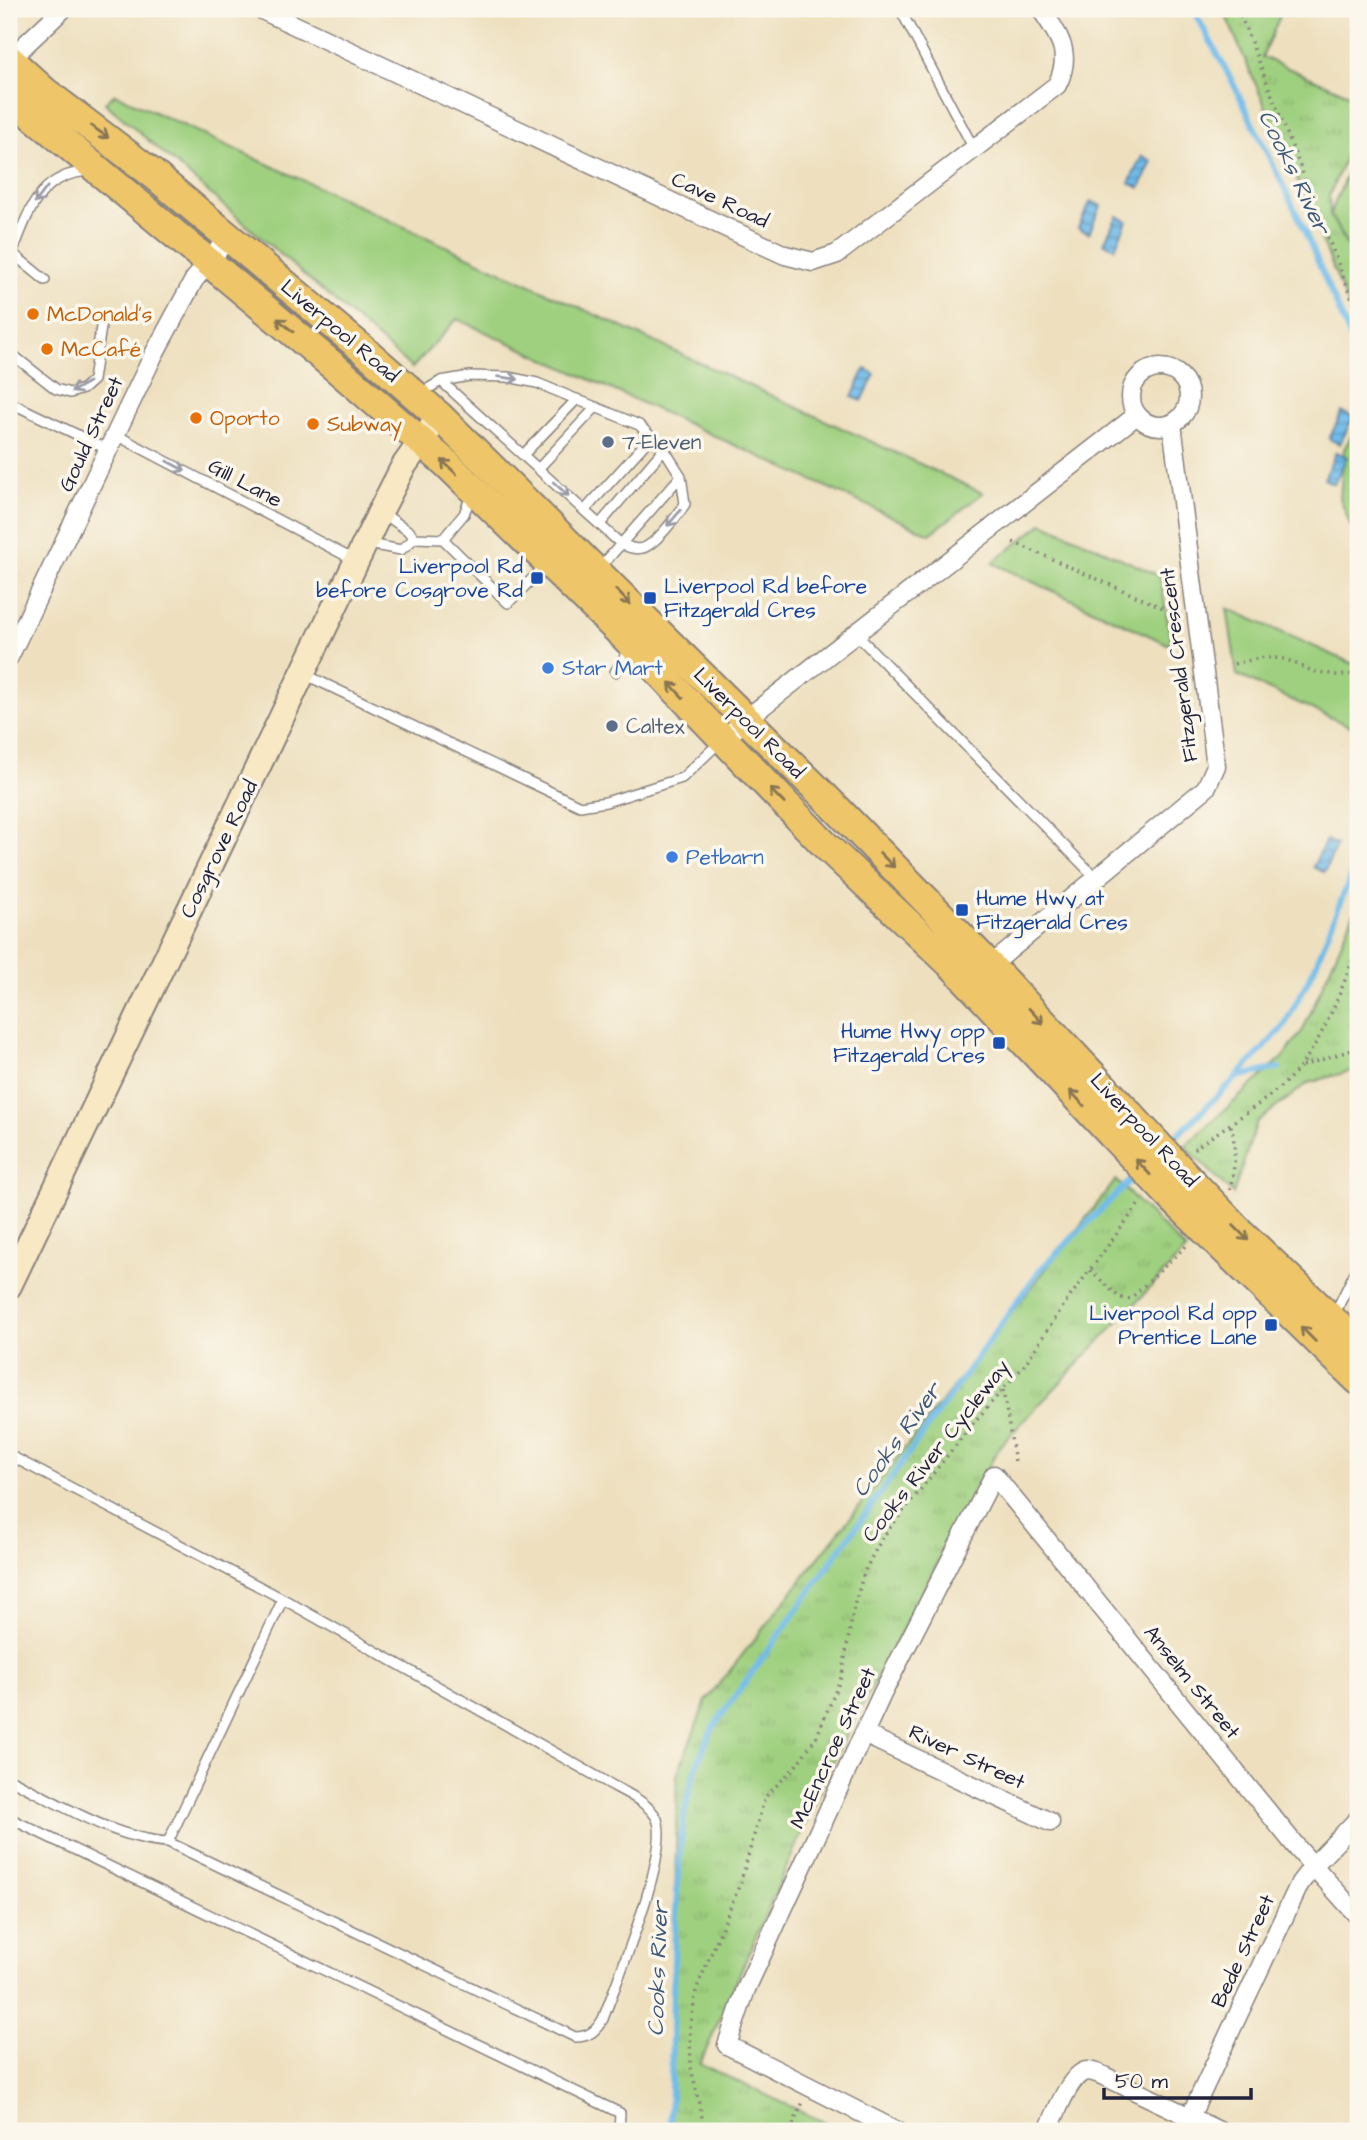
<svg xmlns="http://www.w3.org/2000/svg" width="1367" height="2140" viewBox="0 0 1367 2140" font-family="'Architects Daughter',sans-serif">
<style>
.grass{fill:#9fd07f;stroke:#60795d;stroke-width:2}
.park{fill:url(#park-tufts);stroke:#60795d;stroke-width:2}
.water{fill:url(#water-rules);stroke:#4a6f92;stroke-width:2}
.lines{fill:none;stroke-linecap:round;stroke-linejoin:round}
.stream{stroke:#71bcea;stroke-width:6}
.service-casing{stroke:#88817d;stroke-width:12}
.minor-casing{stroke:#88817d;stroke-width:21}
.secondary-casing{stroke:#88817d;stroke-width:28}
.trunk-casing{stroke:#88817d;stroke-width:32}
.path{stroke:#88817d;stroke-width:3.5;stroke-dasharray:2 5;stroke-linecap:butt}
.service{stroke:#fff;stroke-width:9}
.minor{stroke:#fff;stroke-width:18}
.secondary{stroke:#f8e8c3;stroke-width:24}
.trunk{stroke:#eec569;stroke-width:28}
.trunk-bridge-casing{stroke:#88817d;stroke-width:32;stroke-linecap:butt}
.trunk-bridge{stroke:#eec569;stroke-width:28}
.oneway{stroke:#887452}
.oneway2{stroke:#9c9ca7}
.food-dot{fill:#e8710a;stroke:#fbf7ec;stroke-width:2.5}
.service-dot{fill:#5c6f8a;stroke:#fbf7ec;stroke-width:2.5}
.transit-dot{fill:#1a4fb4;stroke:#fbf7ec;stroke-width:2.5}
.shop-dot{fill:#3f7fe0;stroke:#fbf7ec;stroke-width:2.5}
.labels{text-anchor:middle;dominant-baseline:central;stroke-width:7;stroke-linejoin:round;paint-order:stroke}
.street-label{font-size:21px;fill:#22223b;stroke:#fbf7ec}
.food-label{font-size:21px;fill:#c56008;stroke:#fbf7ec;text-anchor:start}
.service-label{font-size:21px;fill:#4e5e75;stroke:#fbf7ec;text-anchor:start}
.transit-label{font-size:21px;fill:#164399;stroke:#fbf7ec;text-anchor:end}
.shop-label{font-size:21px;fill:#366cbe;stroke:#fbf7ec;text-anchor:start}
.water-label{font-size:23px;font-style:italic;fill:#3e5878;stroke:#fbf7ec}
</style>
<defs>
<pattern id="park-tufts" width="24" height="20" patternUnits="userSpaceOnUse" patternTransform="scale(1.75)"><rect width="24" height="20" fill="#9fd07f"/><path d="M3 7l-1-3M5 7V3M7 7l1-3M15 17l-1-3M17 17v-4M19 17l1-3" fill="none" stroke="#89b26f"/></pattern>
<pattern id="water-rules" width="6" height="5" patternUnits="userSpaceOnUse" patternTransform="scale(1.75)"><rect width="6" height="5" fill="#71bcea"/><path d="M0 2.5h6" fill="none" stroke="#5c98bf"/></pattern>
</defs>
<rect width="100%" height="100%" fill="#fbf7ec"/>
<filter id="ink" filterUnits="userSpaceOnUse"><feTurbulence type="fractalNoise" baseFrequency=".0143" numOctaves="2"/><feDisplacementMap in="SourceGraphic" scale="14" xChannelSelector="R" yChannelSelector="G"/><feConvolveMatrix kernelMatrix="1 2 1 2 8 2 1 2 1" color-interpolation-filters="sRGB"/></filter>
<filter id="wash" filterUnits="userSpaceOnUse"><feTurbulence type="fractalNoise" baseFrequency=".00686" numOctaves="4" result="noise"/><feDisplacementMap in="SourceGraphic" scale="28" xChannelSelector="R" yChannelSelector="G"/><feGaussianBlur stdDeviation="1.57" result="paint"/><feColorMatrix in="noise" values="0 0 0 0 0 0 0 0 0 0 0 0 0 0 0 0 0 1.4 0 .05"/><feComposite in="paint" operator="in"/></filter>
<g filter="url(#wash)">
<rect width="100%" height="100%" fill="#eee0bf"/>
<path class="grass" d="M115,94L983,493L930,534L457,319L412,368L105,103Z
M1358,148V266L1330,214Z
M1358,424V545L1340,498L1344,449Z
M1043,523L1160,576L1172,646L992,563Z
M1227,608L1358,666V730L1237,675Z"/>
<path class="park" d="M1223,9H1283L1262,57L1358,98V126L1329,196L1330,215L1358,266V330L1303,193Z
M1358,904V1069L1308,1083L1257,1122L1233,1194L1185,1146L1282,1058L1303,1030Z
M1116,1180L1186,1250L999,1447L835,1757L700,2064L843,2131H672L677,1775L706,1701Z"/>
<path class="water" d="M1142,156L1152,161L1140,188L1129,183Z
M1091,201L1101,206L1089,233L1078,228Z
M1117,216L1127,221L1115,248L1104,243Z
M865,369L875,374L862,401L852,397Z
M1342,412L1353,417L1340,444L1329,439Z
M1336,452L1347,457L1334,484L1324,479Z
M1326,840L1337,845L1324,872L1313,867Z"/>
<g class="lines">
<path class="stream" d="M1193,9L1233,83L1299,218L1358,355
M1237,1077L1279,1068
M1166,1146L1237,1077L1284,1026L1314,969L1358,858
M670,2131C672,2058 672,1985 676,1912C680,1844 681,1787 714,1726L1039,1271L1138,1173"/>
</g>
</g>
<g filter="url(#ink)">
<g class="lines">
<g class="service-casing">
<path id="service" d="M900,9L974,149
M12,253C29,212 38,174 90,171
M9,254L12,253L45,280
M9,352L56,389L70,393L83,389L93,380L101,327
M441,381L470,376L508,377L537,383L639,425L664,449L681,476L685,504C678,515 656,544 643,548C635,550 628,547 621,544L681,476
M421,393L441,381L621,544L599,569
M9,402L109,450
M116,435L356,561
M523,455L577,399
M538,469L596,407
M472,493L464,514L443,539L508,603L547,564
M585,510L651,437
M381,512L410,532L415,538
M600,524L664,449
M369,544L401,550L415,538L443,539
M856,634L1096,878
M615,672L630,649
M304,674L580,806L606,802L682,778L721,741
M1334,1315L1358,1266
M9,1455L283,1599L603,1780C619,1790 646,1800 656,1817C673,1847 616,1983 603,2019C596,2031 589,2037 575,2037L168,1842C114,1839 57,1802 9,1779
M9,1818L620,2113L619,2131
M168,1842L283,1599"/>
</g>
<g class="minor-casing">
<path id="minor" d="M260,9L759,243L785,255L813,262L837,254L1057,85C1073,53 1059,36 1041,9
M9,60L63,9
M1131 397a29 29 0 1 1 58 0a29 29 0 1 1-58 0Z
M9,657L153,356L194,280L228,238
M723,740L746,719L1137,415
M990,966L1206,788L1216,766L1172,424
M864,1734L1050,1822
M1190,2117L1300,1883L1313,1866L1358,1819
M897,2131L727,2045L746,1989L882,1694L994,1475L1299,1850L1358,1916
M1048,2131C1054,2117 1071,2072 1087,2071C1093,2071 1099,2074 1104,2076L1219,2131"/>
</g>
<g class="secondary-casing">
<path id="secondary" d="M9,1286L380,512L403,467L439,416"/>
</g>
<g class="trunk-casing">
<path id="trunk" d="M9,59L45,92L153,174L372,357L439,416L839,811L990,966L1131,1116
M9,96L337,369L447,464L633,645L825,845L955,968L1112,1135
M1194,1184L1239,1231L1358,1344
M1174,1200L1358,1380"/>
</g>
<path class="path" d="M1238,9L1358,314
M1013,542L1170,611
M1234,664L1264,657L1285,659L1312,671L1337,675L1358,674
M1302,1066L1358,1048
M1194,1149C1224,1127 1278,1095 1300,1067C1327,1031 1342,988 1358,946
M1230,1190C1235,1167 1237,1145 1230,1123
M1090,1270L1120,1298L1130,1299L1186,1246
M1003,1390L1015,1462
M705,2131L691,2067L690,2028L696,1990L740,1884L765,1797L795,1767L817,1736L842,1675L854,1606L865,1570L882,1538L975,1421L1023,1367L1066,1302L1139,1204
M790,2131L803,2102"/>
<use href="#service" class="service"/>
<use href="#minor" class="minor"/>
<use href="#secondary" class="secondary"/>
<use href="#trunk" class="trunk"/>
<g class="trunk-bridge-casing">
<path id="trunk-bridge" d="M1131,1116L1194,1184
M1112,1135L1174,1200"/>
</g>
<use href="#trunk-bridge" class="trunk-bridge"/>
</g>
<defs><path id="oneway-shaft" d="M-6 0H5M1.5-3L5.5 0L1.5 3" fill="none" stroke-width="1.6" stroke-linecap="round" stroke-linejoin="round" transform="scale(1.75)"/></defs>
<g class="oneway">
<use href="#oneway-shaft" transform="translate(100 132) rotate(35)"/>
<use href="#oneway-shaft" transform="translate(285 325) rotate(-140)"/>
<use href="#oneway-shaft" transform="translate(449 467) rotate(-136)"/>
<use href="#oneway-shaft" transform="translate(623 597) rotate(45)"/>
<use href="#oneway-shaft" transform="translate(676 690) rotate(-133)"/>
<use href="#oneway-shaft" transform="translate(777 796) rotate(-134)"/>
<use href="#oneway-shaft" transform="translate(887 860) rotate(45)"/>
<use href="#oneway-shaft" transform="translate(1036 1016) rotate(47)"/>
<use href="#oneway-shaft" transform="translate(1077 1098) rotate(-133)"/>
<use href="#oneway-shaft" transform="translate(1143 1167) rotate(-133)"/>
<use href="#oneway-shaft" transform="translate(1241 1233) rotate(45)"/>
<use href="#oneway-shaft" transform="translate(1308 1334) rotate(-135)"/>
</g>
<g class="oneway2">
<use href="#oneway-shaft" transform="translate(41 195) rotate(127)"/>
<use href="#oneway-shaft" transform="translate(508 378) rotate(7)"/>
<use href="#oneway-shaft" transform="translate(80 387) rotate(150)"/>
<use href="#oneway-shaft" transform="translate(176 466) rotate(28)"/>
<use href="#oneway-shaft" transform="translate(561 489) rotate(42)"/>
<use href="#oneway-shaft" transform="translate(674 518) rotate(131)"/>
</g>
</g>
<g class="food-dot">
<circle cx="33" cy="314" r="7"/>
<circle cx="47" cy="349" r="7"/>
<circle cx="196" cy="418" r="7"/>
<circle cx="313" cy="424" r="7"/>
</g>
<g class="service-dot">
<circle cx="608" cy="442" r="7"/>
<circle cx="612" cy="726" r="7"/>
</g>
<g class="transit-dot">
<rect x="530" y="571" width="14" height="14" rx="3.5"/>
<rect x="643" y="591" width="14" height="14" rx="3.5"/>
<rect x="955" y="903" width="14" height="14" rx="3.5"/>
<rect x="992" y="1036" width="14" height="14" rx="3.5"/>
<rect x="1264" y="1318" width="14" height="14" rx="3.5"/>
</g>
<g class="shop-dot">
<circle cx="548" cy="668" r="7"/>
<circle cx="672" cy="857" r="7"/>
</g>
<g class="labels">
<g class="street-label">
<text transform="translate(720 200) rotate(25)">Cave Road</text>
<text transform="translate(340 331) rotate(40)">Liverpool Road</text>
<text transform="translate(91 434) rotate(-65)">Gould Street</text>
<text transform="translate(245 483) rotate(28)">Gill Lane</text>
<text transform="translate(1179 665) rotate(-97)">Fitzgerald Crescent</text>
<text transform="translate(749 723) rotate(45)">Liverpool Road</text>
<text transform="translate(219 849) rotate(-64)">Cosgrove Road</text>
<text transform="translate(1144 1130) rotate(47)">Liverpool Road</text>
<text transform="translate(936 1451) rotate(-52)">Cooks River Cycleway</text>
<text transform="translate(1192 1682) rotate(51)">Anselm Street</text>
<text transform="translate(833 1748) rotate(-65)">McEncroe Street</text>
<text transform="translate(967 1757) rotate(25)">River Street</text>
<text transform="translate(1243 1951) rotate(-65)">Bede Street</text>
</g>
<g class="food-label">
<text x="47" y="314">McDonald's</text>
<text x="61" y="349">McCafé</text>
<text x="210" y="418">Oporto</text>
<text x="327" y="424">Subway</text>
</g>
<g class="service-label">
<text x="622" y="442">7-Eleven</text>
<text x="626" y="726">Caltex</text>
</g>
<g class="transit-label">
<text x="523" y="566">Liverpool Rd<tspan x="523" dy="24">before Cosgrove Rd</tspan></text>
<text x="664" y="586" text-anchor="start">Liverpool Rd before<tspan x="664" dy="24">Fitzgerald Cres</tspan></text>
<text x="976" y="898" text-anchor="start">Hume Hwy at<tspan x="976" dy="24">Fitzgerald Cres</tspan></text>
<text x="985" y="1031">Hume Hwy opp<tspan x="985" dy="24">Fitzgerald Cres</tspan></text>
<text x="1257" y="1313">Liverpool Rd opp<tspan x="1257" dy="24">Prentice Lane</tspan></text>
</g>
<g class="shop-label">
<text x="562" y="668">Star Mart</text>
<text x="686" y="857">Petbarn</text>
</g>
<g class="water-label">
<text transform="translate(1294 172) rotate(64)">Cooks River</text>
<text transform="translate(897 1440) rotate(-54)">Cooks River</text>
<text transform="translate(658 1969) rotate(-88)">Cooks River</text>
</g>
</g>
<rect width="1367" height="2140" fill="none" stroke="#fbf7ec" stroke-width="35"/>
<path d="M1104 2088v10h147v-10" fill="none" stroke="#22223b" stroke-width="3.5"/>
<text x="1115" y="2088" font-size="21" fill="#22223b" stroke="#fbf7ec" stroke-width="5" paint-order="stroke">50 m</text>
</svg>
